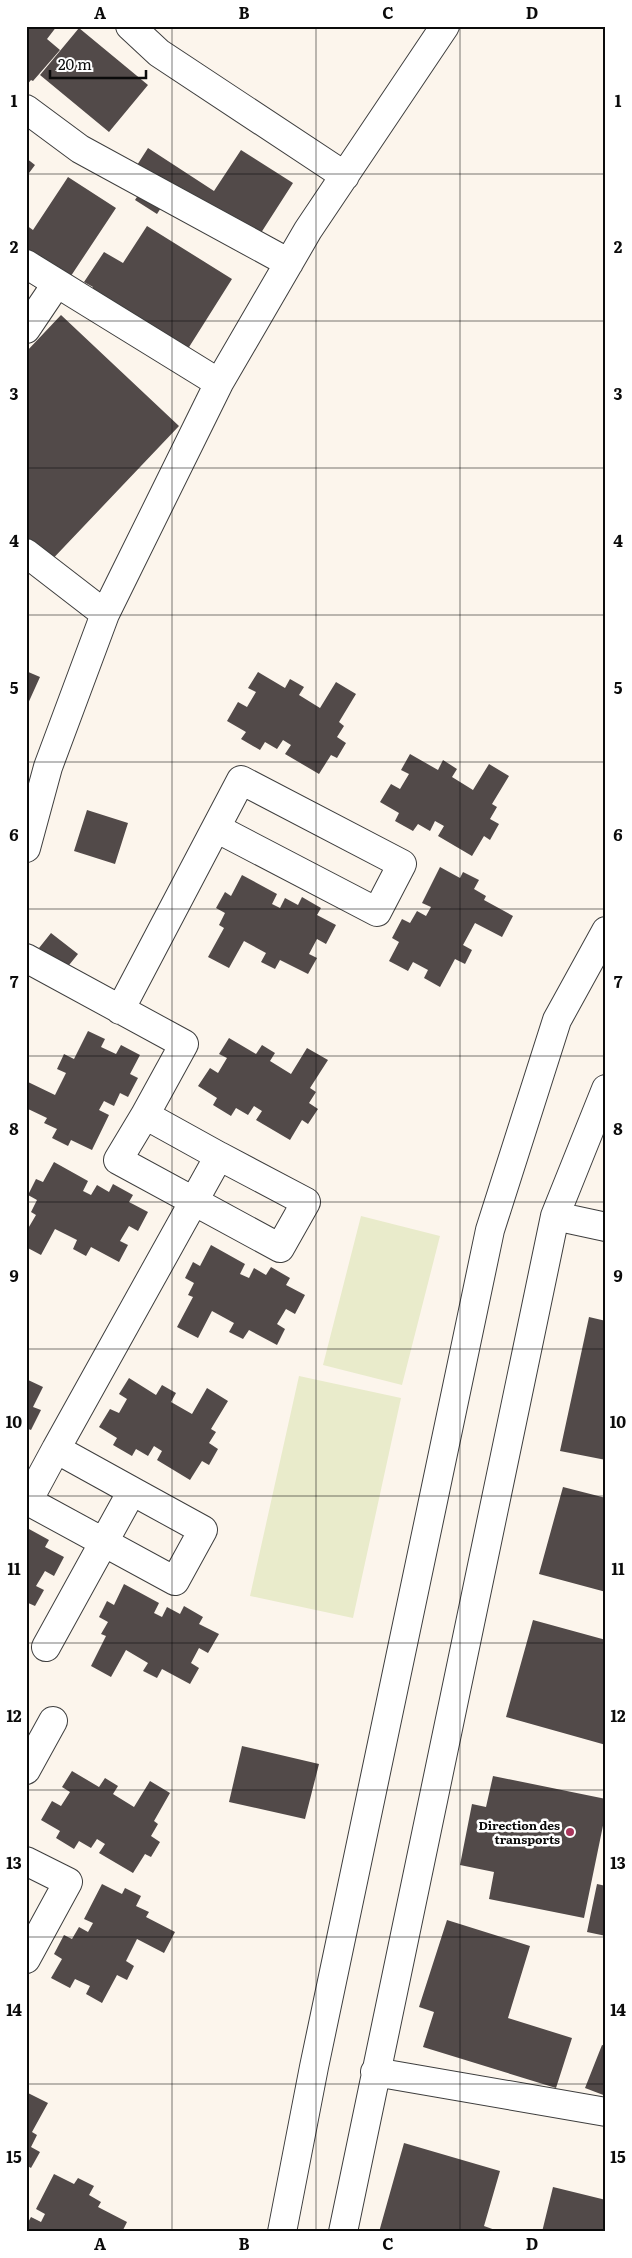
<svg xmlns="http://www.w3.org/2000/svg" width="632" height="2258" viewBox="0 0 632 2258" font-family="Literata,serif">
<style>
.pitch{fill:#e9ebcb}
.building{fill:#524a49}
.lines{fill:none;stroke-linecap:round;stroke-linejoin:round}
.minor-casing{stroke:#3e3e3e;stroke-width:30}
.minor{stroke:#fff;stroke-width:28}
.grid{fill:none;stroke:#0b0b0b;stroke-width:1;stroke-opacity:0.55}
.poi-dot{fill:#a8365c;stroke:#fff;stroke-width:2}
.labels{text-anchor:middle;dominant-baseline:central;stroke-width:5;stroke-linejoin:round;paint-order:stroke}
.poi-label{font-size:12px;font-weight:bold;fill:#0b0b0b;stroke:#fff;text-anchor:end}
.neatline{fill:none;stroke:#0b0b0b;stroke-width:2}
.grid-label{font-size:16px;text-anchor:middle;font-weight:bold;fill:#0b0b0b}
</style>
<rect width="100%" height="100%" fill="#fcf5ec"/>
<path class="pitch" d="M361,1216L440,1236L402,1385L323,1365Z
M299,1376L401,1398L353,1618L250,1596Z"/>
<path class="building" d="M26,26H57L47,39L60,50L33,81L31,80L26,86Z
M79,28L148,85L109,132L40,75Z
M148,148L214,191L241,150L293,183L248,253L166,200L157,214L135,200L146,183L132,173Z
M26,158L35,165L26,177Z
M68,177L116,208L55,300L26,281V225L33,230Z
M147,226L232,279L179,363L83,303L93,287L84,282L104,252L123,263Z
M61,315L179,426L45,567L26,549V352Z
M26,671L40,677L26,708Z
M258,672L285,688L290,679L304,687L299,695L320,708L336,682L356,694L339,722L344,726L337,737L346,743L337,758L331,755L319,774L285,754L291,745L283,740L277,749L265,742L260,750L241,739L246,732L227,721L238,702L247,707L256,692L248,688Z
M410,754L438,770L443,760L457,769L452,777L473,790L489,764L509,776L492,804L497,807L490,819L499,824L490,840L484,836L472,856L438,836L444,826L435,821L430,831L418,824L413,831L395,821L399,813L380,802L391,784L400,789L409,774L401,770Z
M87,810L128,823L115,864L74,851Z
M440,867L460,878L463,872L479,880L474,889L486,896L484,900L513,916L502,937L475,923L463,945L472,950L465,964L455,959L440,987L424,978L428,970L413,962L408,971L389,961L399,942L392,938L402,919L410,923L417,911L426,916L431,907L422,903Z
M242,875L277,894L272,904L280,908L285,898L298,905L302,897L321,908L317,915L336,925L326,944L317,939L309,954L317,958L308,974L280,960L275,969L261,962L266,953L244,941L229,968L208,957L224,928L219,925L225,913L216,908L225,892L231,896Z
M51,933L78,954L65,970L39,948Z
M88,1031L105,1039L101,1047L116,1054L121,1045L140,1055L130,1074L138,1078L128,1097L120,1093L114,1106L104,1101L99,1110L109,1115L92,1150L71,1140L68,1146L52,1138L57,1129L44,1123L47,1118L26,1108L28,1082L55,1095L66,1073L57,1069L64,1054L74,1059Z
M229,1038L256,1054L262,1045L275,1053L270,1061L291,1074L307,1048L328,1060L310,1088L316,1092L309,1103L318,1109L308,1124L302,1120L290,1140L256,1120L262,1111L254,1106L248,1115L236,1108L231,1116L213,1105L217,1098L198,1086L210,1068L218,1073L227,1058L219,1054Z
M54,1162L88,1181L83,1191L91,1195L97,1185L109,1192L113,1184L133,1195L129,1202L148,1212L138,1231L129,1226L120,1241L128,1245L119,1262L91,1247L86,1256L73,1249L77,1240L55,1229L41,1255L26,1247V1232L36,1215L31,1212L37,1200L28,1195L36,1179L43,1182Z
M211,1245L245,1264L240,1274L249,1278L254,1268L266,1275L271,1267L290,1278L286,1285L305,1295L295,1314L286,1309L277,1324L285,1329L277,1345L249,1330L243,1339L229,1332L234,1323L212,1311L198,1338L177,1327L193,1297L188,1295L194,1283L185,1278L193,1262L200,1266Z
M589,1317L606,1321V1460L560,1451Z
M129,1378L156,1395L162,1385L176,1393L171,1402L192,1414L207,1388L228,1401L211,1429L216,1432L209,1443L218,1449L209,1465L202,1461L190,1480L157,1460L162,1451L154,1446L148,1456L136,1449L132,1456L113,1445L117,1438L99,1427L110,1409L119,1413L127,1399L119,1394Z
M26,1379L43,1387L33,1407L41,1410L31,1430L26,1428Z
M563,1487L606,1498V1592L539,1574Z
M29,1529L49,1540L45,1547L64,1557L54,1576L45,1571L36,1586L44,1590L35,1606L26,1602V1535Z
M124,1584L159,1603L154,1613L162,1617L167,1607L180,1614L184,1606L203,1617L199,1624L219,1634L208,1653L199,1648L191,1663L199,1668L190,1684L162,1669L157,1678L143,1671L148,1663L126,1650L111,1677L91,1666L106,1636L101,1634L108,1622L99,1617L107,1601L114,1605Z
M533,1620L606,1640V1745L506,1717Z
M242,1746L319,1764L305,1819L229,1802Z
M72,1771L99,1787L105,1778L118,1786L113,1794L134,1807L150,1781L170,1793L154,1821L158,1824L151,1836L160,1842L151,1857L145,1854L133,1873L99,1853L105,1844L97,1839L91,1848L79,1841L74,1849L56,1838L60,1831L41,1820L52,1801L61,1806L70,1792L62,1787Z
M493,1776L606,1799V1811L584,1918L489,1899L494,1872L460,1865L472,1804L486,1807Z
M102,1884L122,1894L125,1888L141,1896L136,1906L149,1912L146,1917L175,1932L164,1953L137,1939L126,1961L134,1966L127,1980L117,1975L102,2003L86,1994L90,1986L75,1979L70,1988L51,1978L62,1959L54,1954L64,1935L72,1939L79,1927L88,1932L93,1923L84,1919Z
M597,1884L606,1886V1936L587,1932Z
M447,1920L530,1946L508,2018L572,2038L556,2088L423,2047L434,2012L419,2007Z
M602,2045L606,2046V2096L585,2088Z
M26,2092L48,2103L32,2132L37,2135L31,2147L40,2152L31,2168L26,2165Z
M404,2143L500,2171L484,2226L495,2230V2232H379Z
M54,2174L74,2184L78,2178L94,2186L89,2195L101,2202L98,2207L127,2222L122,2232H95L90,2229L88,2232H26V2226L31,2217L41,2222L45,2214L36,2209Z
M553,2187L606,2200V2232H542Z"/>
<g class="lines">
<g class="minor-casing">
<path id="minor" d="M130,26L159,53L345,176
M26,109L80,149L289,263
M26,264L219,383
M26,329L57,283
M26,553L105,614
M26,848L48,767L105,614L219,383L308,230L445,26
M26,958L184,1044L145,1115L219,1156L56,1449L132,1491L46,1647
M120,1010L241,780L402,864L377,912L216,828
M145,1115L118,1160L280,1248L306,1202L219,1156
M555,1216L606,1227
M56,1449L28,1501L175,1581L203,1530L132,1491
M26,1770L53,1721
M26,1861L68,1882L26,1959
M375,2072L606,2112
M282,2232L314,2067L490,1230L557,1020L606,931
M343,2232L555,1216L606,1089"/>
</g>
<use href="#minor" class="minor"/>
</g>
<path class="grid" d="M172,26V2232M316,26V2232M460,26V2232M26,174H606M26,321H606M26,468H606M26,615H606M26,762H606M26,909H606M26,1056H606M26,1202H606M26,1349H606M26,1496H606M26,1643H606M26,1790H606M26,1937H606M26,2084H606"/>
<circle class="poi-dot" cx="570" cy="1832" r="5"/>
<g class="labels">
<g class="poi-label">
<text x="560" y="1825">Direction des<tspan x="560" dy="14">transports</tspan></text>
</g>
</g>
<rect width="632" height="2258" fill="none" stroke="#ffffff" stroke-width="55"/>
<path d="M50 70v8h96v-8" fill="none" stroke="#0b0b0b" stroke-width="2.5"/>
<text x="58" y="70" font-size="15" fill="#0b0b0b" stroke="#ffffff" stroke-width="4" paint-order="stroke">20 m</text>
<rect x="28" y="28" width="576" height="2202" class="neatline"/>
<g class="grid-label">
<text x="100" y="19">A</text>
<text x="244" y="19">B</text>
<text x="388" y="19">C</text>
<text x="532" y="19">D</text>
<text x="14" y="107">1</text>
<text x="618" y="107">1</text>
<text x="14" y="253">2</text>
<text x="618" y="253">2</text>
<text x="14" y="400">3</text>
<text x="618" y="400">3</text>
<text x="14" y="547">4</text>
<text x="618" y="547">4</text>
<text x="14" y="694">5</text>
<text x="618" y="694">5</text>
<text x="14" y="841">6</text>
<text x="618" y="841">6</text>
<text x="14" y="988">7</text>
<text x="618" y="988">7</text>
<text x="14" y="1135">8</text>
<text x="618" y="1135">8</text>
<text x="14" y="1282">9</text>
<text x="618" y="1282">9</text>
<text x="14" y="1428">10</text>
<text x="618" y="1428">10</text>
<text x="14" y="1575">11</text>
<text x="618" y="1575">11</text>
<text x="14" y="1722">12</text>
<text x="618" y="1722">12</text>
<text x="14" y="1869">13</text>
<text x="618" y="1869">13</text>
<text x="14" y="2016">14</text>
<text x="618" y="2016">14</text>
<text x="14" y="2163">15</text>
<text x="618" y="2163">15</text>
<text x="100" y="2250">A</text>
<text x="244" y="2250">B</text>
<text x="388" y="2250">C</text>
<text x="532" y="2250">D</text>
</g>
</svg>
